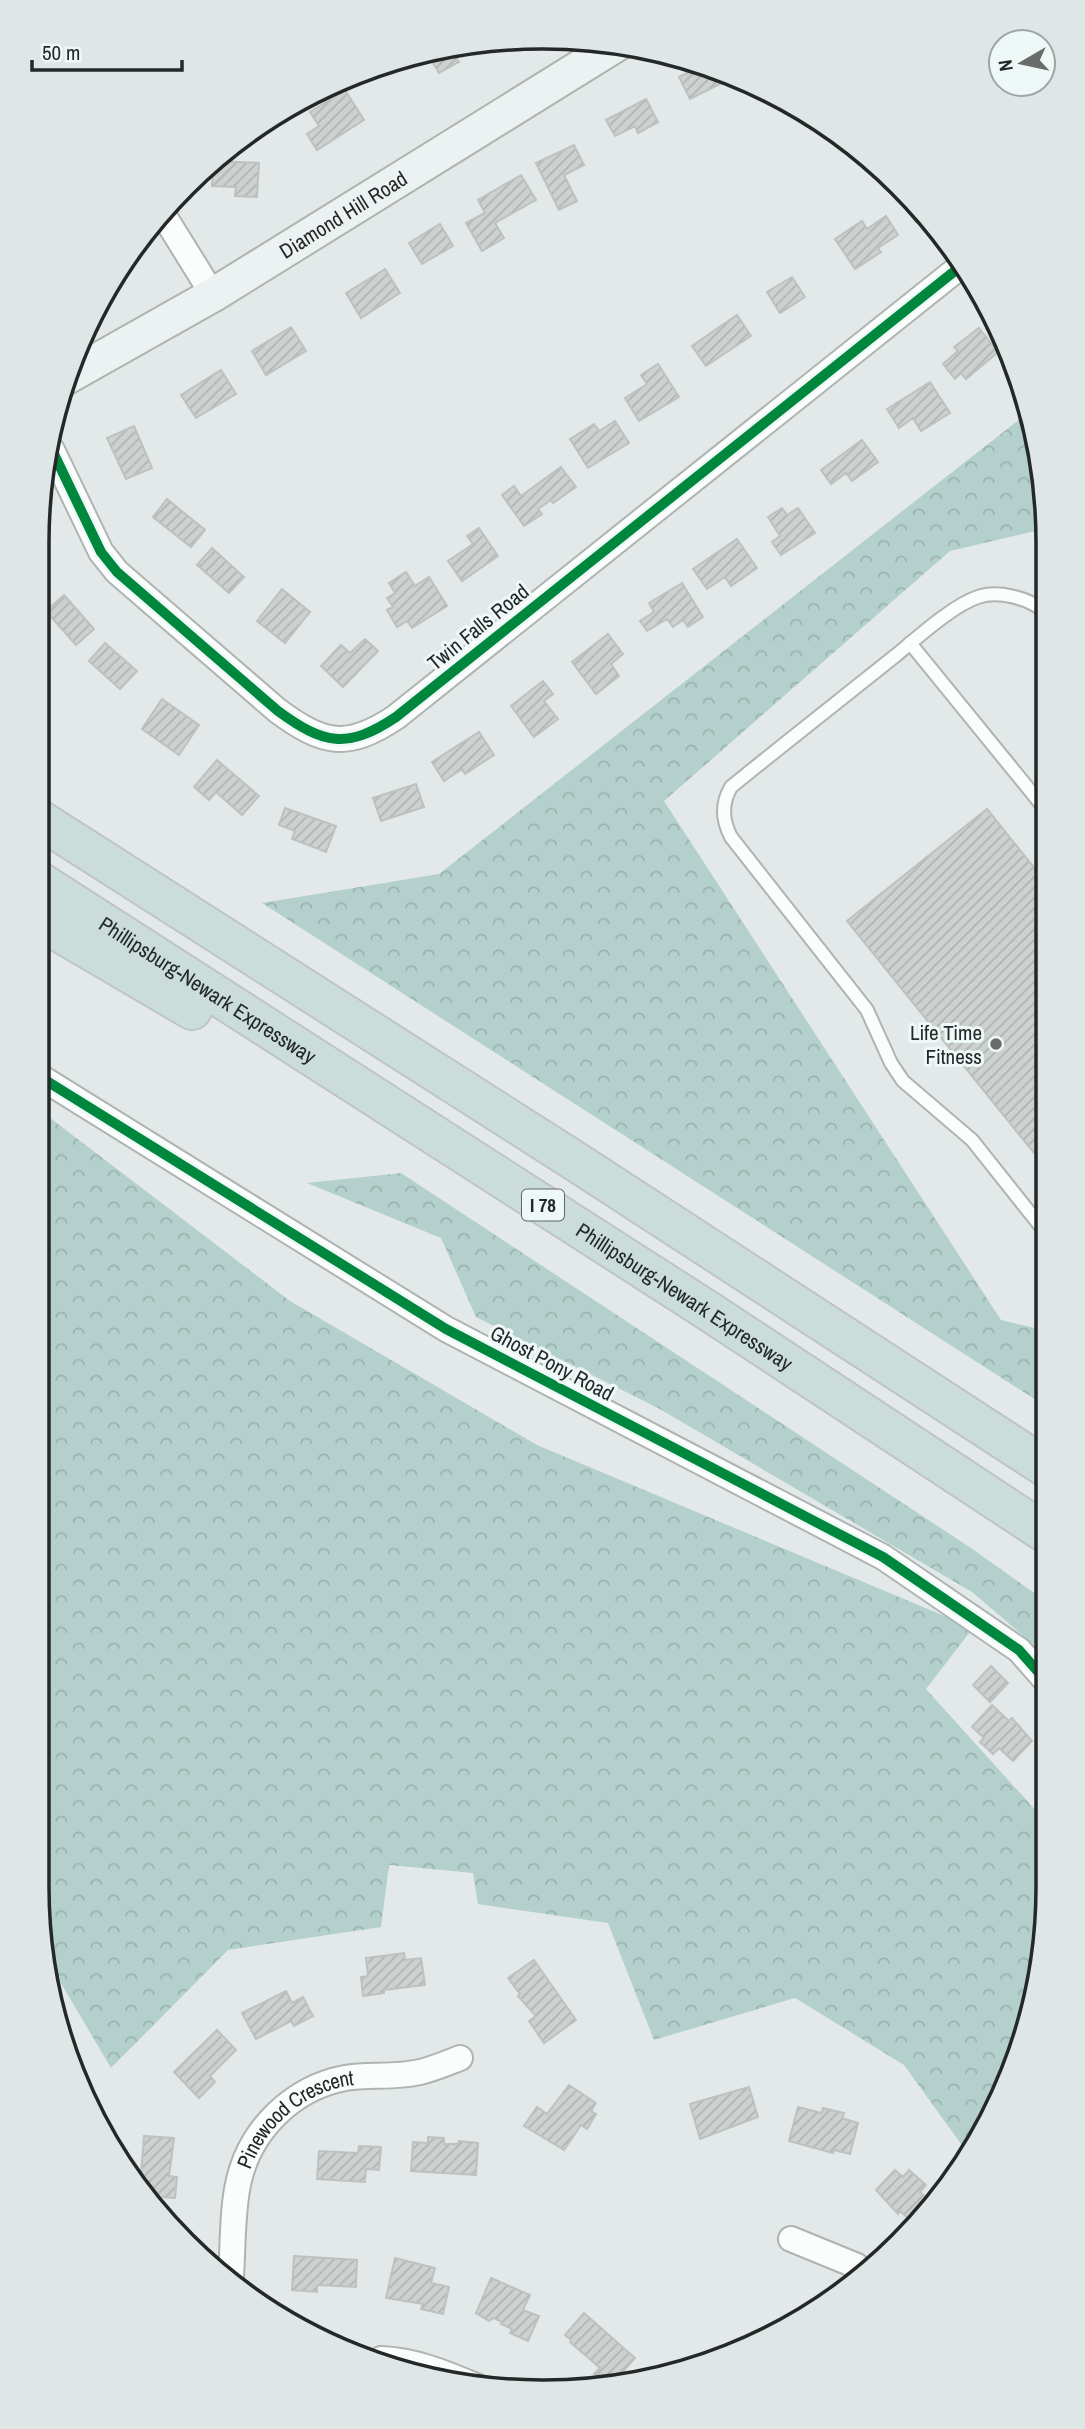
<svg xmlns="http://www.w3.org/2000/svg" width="1085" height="2429" viewBox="0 0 1085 2429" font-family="'Archivo Narrow',sans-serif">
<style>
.forest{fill:url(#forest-crowns)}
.building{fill:url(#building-hatch);stroke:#bdc1c1;stroke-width:2}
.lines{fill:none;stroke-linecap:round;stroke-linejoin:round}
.service-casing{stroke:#afb4b3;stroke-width:16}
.minor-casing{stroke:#afb4b3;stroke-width:28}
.secondary-casing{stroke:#afb4b3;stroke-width:37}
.motorway-casing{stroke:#c1c4c4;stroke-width:42}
.service{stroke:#fbfcfc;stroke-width:12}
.minor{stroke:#fbfcfc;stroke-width:24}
.secondary{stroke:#ecf2f1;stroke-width:33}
.motorway{stroke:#cadddb;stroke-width:38}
.cycleway-casing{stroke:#eef8f7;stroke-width:15}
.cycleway{stroke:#00873e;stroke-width:10}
.poi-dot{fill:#686c6b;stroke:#eef8f7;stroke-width:2.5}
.labels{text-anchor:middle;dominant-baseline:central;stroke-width:6;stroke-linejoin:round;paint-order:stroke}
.shield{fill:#eef8f7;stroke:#616666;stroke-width:2}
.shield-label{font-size:19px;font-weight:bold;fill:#252828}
.street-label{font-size:21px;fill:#252828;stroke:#eef8f7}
.poi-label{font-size:21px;fill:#252828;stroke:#eef8f7;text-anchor:end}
.rim{fill:none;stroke:#252828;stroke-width:3.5}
</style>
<defs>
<pattern id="forest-crowns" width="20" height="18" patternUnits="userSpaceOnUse" patternTransform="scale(1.75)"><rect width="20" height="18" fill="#b3d0cc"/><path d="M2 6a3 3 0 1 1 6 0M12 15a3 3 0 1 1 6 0" fill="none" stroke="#9ab3af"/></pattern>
<pattern id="building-hatch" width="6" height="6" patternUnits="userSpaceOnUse" patternTransform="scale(1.75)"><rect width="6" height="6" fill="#cdd2d1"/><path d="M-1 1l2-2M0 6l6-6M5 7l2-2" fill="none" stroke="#b0b4b3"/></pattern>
</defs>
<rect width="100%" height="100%" fill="#e3e9e8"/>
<path class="forest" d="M1025,415L1044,476V529L950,551L664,801L1001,1320L1047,1331V1407L262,903L439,874Z
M37,1108L290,1301L537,1445L973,1628L926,1689L1048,1824V1886L1021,2049L981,2139L969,2155L904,2065L795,1998L654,2040L608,1923L478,1904L473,1873L389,1865L381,1927L228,1950L111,2068L49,1963L37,1835Z
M401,1173L971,1548L1047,1602L1048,1657L972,1592L658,1408L476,1317L441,1238L307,1183Z"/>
<path class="building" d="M475,44L455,56L459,62L439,73L426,52Z
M705,64L721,72L726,81L690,99L679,77Z
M345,90L364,120L317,150L307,134L319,126L310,112Z
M646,99L658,122L638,133L635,126L615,136L606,120Z
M574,145L584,165L564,175L577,201L559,210L536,163Z
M214,161L259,163L257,197L235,196L236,187L212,186Z
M879,171L923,209L926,215L916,222Z
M521,175L536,200L495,223L504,238L482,251L466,223L485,213L478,200Z
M886,216L898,235L878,248L881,252L855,269L835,239L862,221L867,229Z
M440,224L453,246L422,264L409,243Z
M385,269L400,293L361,318L346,293Z
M792,277L805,297L780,313L767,292Z
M737,315L751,336L706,366L692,346Z
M291,327L306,351L266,375L252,351Z
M979,328L998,352L966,379L961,373L955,379L943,364L958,351L954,347Z
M658,364L679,397L639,421L625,398L647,384L641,375Z
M221,370L236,394L196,418L181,395Z
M930,382L950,413L921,431L913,418L899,428L887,409Z
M615,421L629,443L588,468L570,439L594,424L599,431Z
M134,426L152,468L126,479L107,438Z
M862,440L878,462L852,481L846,473L831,484L821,470Z
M561,467L576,487L553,503L551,500L538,509L542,514L524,526L502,495L514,486L521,496Z
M167,499L205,530L191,547L153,517Z
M782,508L787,515L798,508L815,533L781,555L772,542L780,536L768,517Z
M479,528L498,556L462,581L448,561L473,544L467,536Z
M737,539L757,568L731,586L725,577L707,589L693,569Z
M212,548L244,577L229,593L197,565Z
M406,572L415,586L429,577L447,606L412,628L407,621L397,627L387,610L393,607L387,598L395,593L389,583Z
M682,583L703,617L688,627L683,620L673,627L667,619L647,631L640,621L654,612L649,603Z
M282,589L310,612L285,643L257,621Z
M64,595L94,629L76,645L46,611Z
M608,634L623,654L611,664L619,676L596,694L572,662Z
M365,639L378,651L343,687L321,666L341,645L350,653Z
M105,643L137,671L120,689L89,661Z
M543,681L553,694L544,701L558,719L534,737L511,706Z
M162,699L199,725L179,755L142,729Z
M479,732L494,755L465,774L462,769L444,781L432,762Z
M217,760L259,796L242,815L216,792L209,800L194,787Z
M416,784L424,807L381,821L373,798Z
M285,808L336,826L326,852L292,839L295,831L279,825Z
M987,809L1045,881L1046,1168L847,921Z
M991,1666L1008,1683L990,1702L973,1685Z
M992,1705L1009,1721L1012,1718L1032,1741L1013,1761L999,1748L993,1754L980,1742L984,1738L972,1727Z
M404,1953L405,1960L421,1958L425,1985L384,1990V1993L363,1996L361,1977L368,1976L366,1958Z
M534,1960L576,2020L544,2043L529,2021L536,2016L518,1996L520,1994L508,1978Z
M286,1991L292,2003L303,1997L313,2016L294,2026L291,2021L256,2039L242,2013Z
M217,2030L236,2050L210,2076L215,2082L199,2098L174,2072Z
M569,2085L596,2103L591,2111L596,2114L587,2129L581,2125L564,2150L524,2126L537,2107L547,2114Z
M749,2087L758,2117L700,2139L690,2104Z
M798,2107L822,2113L823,2108L844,2113L842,2118L858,2123L850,2154L834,2150L833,2153L789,2141Z
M144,2136L174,2138L169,2176L177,2177L175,2198L145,2196L140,2189Z
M428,2137L444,2138V2144H458L459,2141L478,2143L476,2175L411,2171L413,2142L428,2143Z
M359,2146L381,2147L379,2170L366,2169L365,2182L317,2179L319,2151L358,2153Z
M895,2170L903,2177L909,2170L926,2185L920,2192L934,2205L923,2220L914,2212L908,2218L900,2211L898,2214L876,2190Z
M294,2256L357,2260L356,2287L317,2285V2292L292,2290Z
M395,2258L435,2268L431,2283L449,2287L443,2314L421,2309L423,2304L386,2298Z
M491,2278L530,2295L523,2310L539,2316L528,2341L510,2333L512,2329L501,2324L502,2322L494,2318L489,2321L476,2313Z
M584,2313L635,2358L611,2385L608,2386L594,2374L600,2368L570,2342L571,2340L565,2335Z"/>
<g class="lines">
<g class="service-casing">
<path id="service" d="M1044,611C1028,598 998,590 978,597C953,605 916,639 895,656C840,700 785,743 731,787C721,804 722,820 731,837L867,1010L891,1063L903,1081L972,1140L1046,1233
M910,643L1045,809"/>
</g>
<g class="minor-casing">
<g id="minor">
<path d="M161,211L213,295"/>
<path d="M52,450L101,552L117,572L278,711C323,744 347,750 396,717L961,266"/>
<path d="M37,1075L446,1329L883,1557L1019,1650L1048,1683"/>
<path d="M791,2239L857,2266L861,2271"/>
<path id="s1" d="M231,2277C233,2247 232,2208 239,2180C251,2129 293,2088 345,2078C369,2074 395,2078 420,2072C433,2069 447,2063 460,2058"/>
<path d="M381,2359C414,2360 445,2373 476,2386"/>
</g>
</g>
<g class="secondary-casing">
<g id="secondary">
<path id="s2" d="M64,379L213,295L619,43"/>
</g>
</g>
<g class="motorway-casing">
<g id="motorway">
<path d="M37,818L578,1163L1047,1468"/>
<path id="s3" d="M37,880L710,1312L1047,1534"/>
<path d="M37,919L192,1010"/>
</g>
</g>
<use href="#service" class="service"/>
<use href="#minor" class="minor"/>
<use href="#secondary" class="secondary"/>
<use href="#motorway" class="motorway"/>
<g class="cycleway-casing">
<path id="cycleway" d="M52,450L101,552L117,572L278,711C323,744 347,750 396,717L961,266
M37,1075L446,1329L883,1557L1019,1650L1048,1683"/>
</g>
<use href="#cycleway" class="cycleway"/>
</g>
<circle class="poi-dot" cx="996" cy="1044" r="7"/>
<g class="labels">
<rect class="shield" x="522" y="1189.5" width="42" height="31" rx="5"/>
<g class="shield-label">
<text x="543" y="1205">I 78</text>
</g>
<g class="street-label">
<text stroke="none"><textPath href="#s2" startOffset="324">Diamond Hill Road</textPath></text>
<text transform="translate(478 627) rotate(-39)">Twin Falls Road</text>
<text stroke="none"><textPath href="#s3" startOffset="203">Phillipsburg-Newark Expressway</textPath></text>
<text stroke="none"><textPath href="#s3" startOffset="770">Phillipsburg-Newark Expressway</textPath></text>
<text transform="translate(552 1363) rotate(28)">Ghost Pony Road</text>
<text stroke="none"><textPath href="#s1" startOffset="186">Pinewood Crescent</textPath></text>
</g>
<g class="poi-label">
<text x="982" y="1032">Life Time<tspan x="982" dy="24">Fitness</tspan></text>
</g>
</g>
<path d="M0 0H1085V2429H0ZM542 49H543A493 493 0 0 1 1036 542V1887A493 493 0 0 1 543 2380H542A493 493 0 0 1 49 1887V542A493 493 0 0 1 542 49Z" fill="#dee7e6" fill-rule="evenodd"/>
<path class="rim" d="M542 49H543A493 493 0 0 1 1036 542V1887A493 493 0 0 1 543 2380H542A493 493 0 0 1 49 1887V542A493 493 0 0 1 542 49Z"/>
<g transform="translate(1022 63) rotate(261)"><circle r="33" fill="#eef8f7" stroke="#9ea5a4" stroke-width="2"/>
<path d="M0-5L12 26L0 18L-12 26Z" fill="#686c6b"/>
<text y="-10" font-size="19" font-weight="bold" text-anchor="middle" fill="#252828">N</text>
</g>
<path d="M32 60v10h150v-10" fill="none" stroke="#252828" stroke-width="3.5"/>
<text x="42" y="60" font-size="21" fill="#252828" stroke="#eef8f7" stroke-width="5" paint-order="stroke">50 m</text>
</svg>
